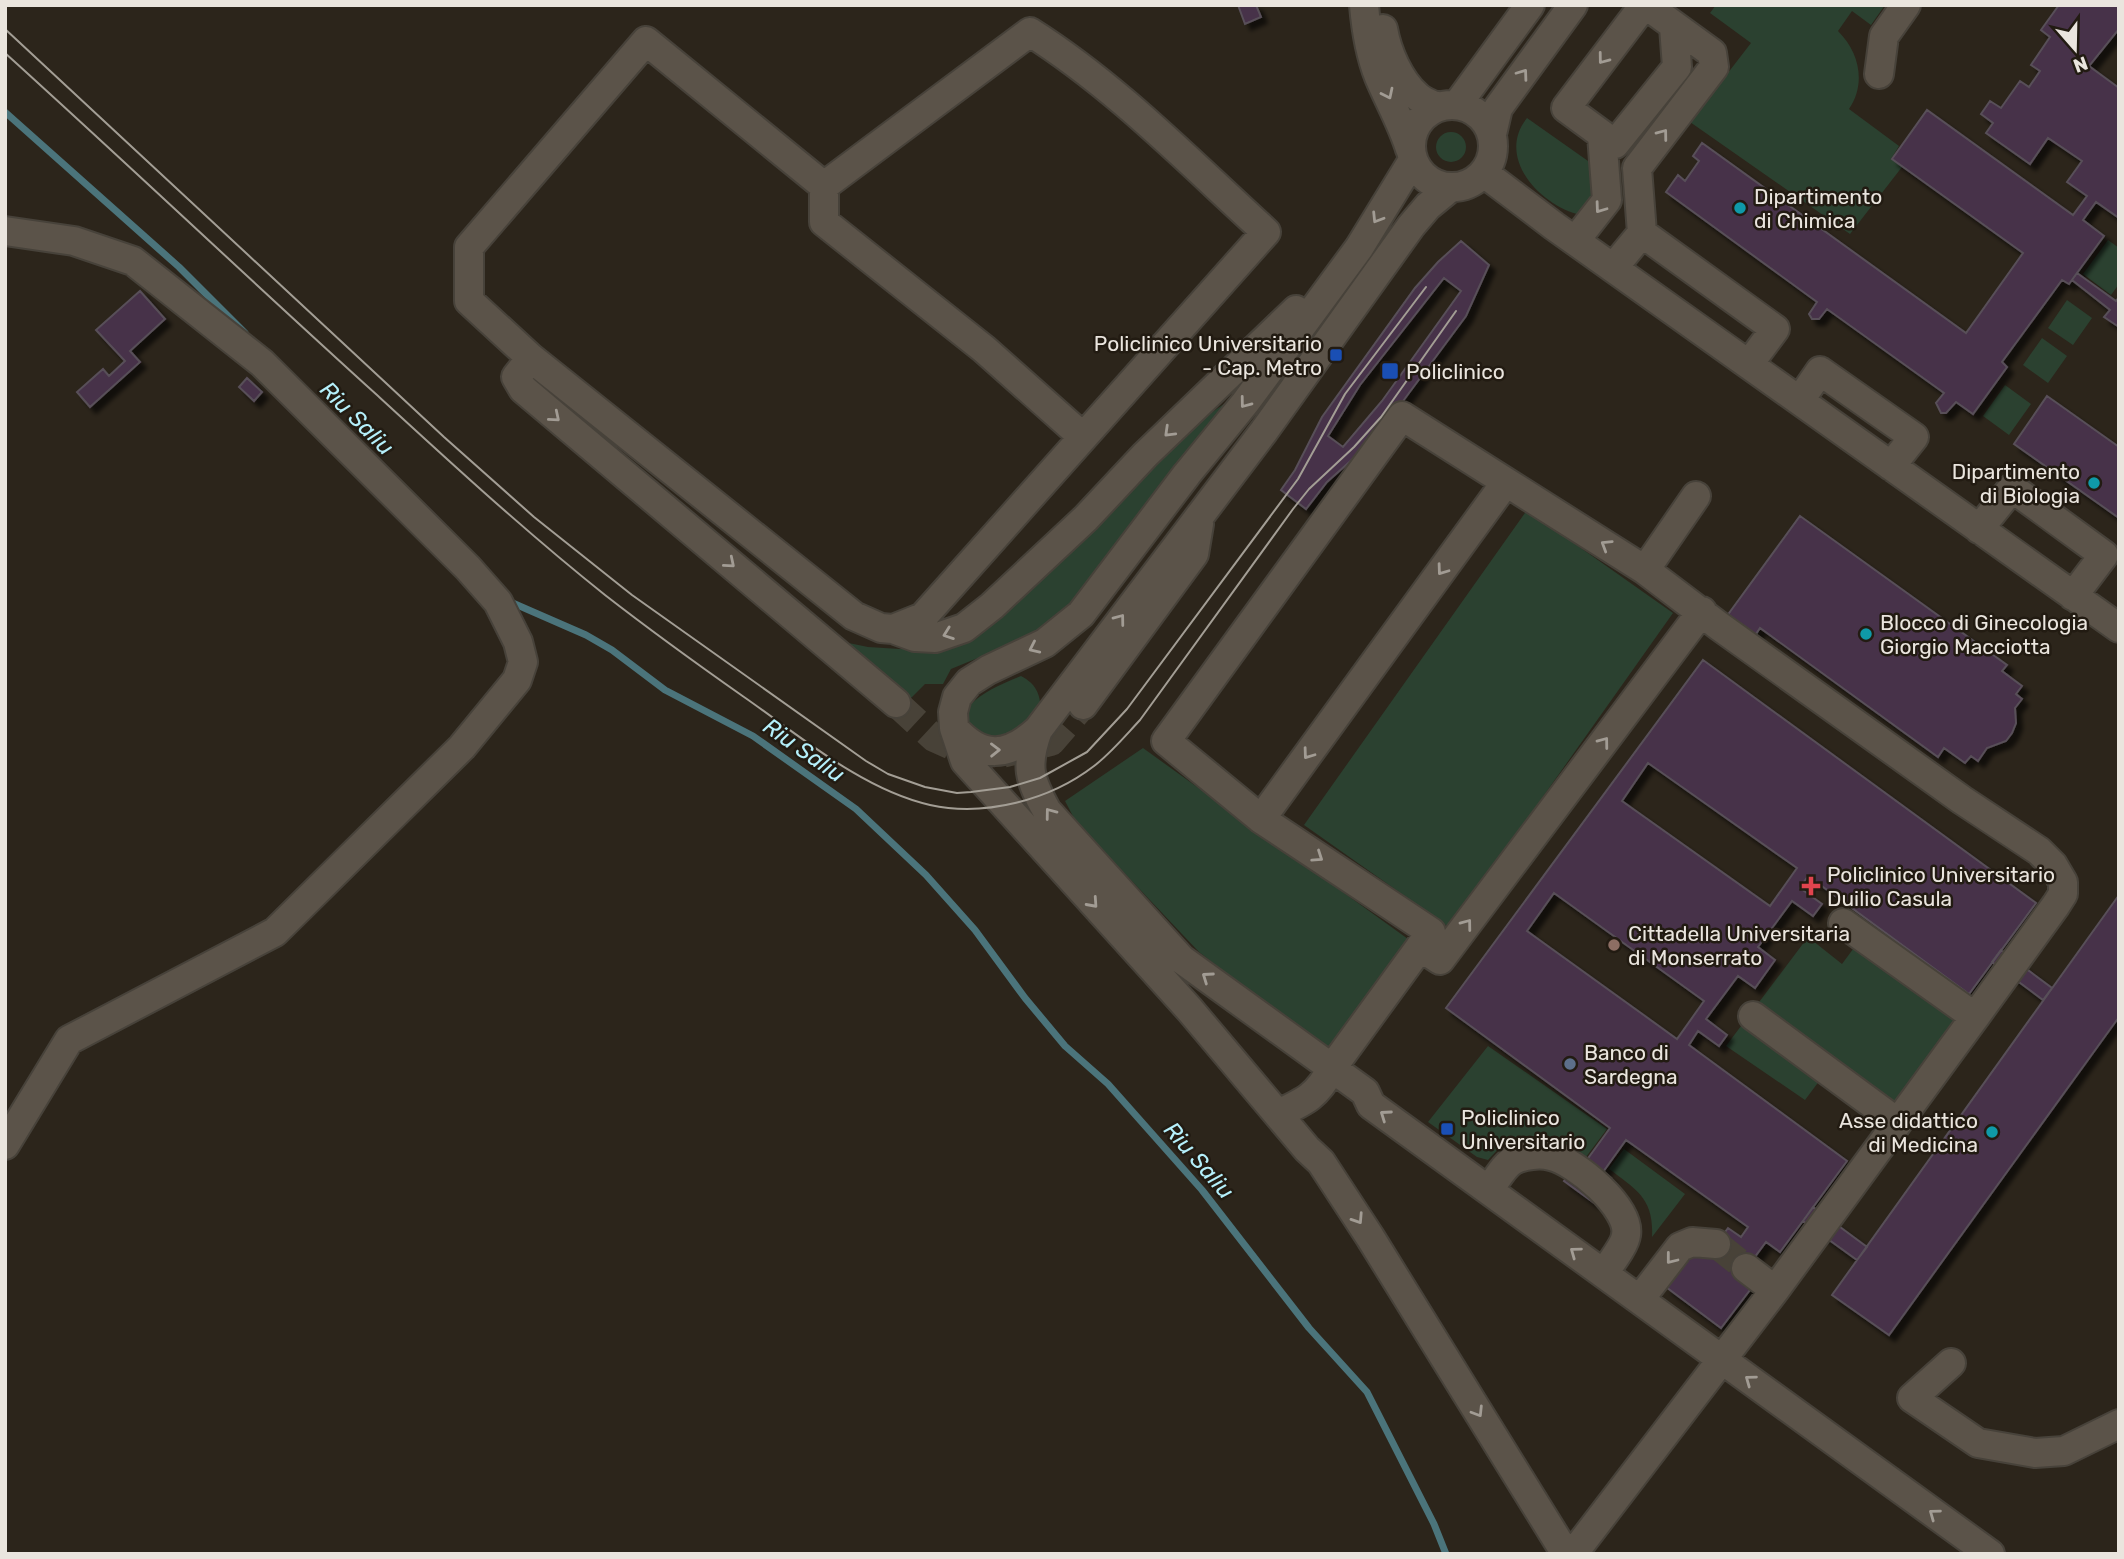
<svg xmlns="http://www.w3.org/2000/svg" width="2124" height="1559" viewBox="0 0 2124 1559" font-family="Rubik,sans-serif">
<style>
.green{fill:#2b4130}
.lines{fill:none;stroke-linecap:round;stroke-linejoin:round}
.stream{stroke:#4b747b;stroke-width:7}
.building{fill:#463249;stroke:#584f59;stroke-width:2;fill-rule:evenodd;filter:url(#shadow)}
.minor-tunnel{stroke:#484238;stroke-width:28;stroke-dasharray:28 14;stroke-linecap:butt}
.minor-casing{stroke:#47423a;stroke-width:32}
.minor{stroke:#5b5349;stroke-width:28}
.tram{stroke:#a39e95;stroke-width:2}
.oneway{stroke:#a29c94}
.culture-dot{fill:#0f9aa8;stroke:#221b12;stroke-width:2.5}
.transit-dot{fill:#1a4fb4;stroke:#221b12;stroke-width:2.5}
.health-dot{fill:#e0444e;stroke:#221b12;stroke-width:2.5}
.education-dot{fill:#8d6e63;stroke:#221b12;stroke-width:2.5}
.service-dot{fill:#5c6f8a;stroke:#221b12;stroke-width:2.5}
.labels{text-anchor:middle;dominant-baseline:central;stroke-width:5;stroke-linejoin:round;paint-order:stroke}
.poi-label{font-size:21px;fill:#eae5de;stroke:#221b12;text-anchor:start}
.water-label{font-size:23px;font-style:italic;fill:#b5f0fb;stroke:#221b12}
</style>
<defs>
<filter id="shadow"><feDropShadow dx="6" dy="6" stdDeviation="2" flood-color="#0009"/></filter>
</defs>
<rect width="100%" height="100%" fill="#2c251b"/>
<path class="green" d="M1716,5H1885L1871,25L1852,11L1838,31C1860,53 1866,84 1849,109L1899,146L1891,159L1902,167L1850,234L1690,122L1751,43L1710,13Z
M1527,118L1598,168L1601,191L1581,215C1541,206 1495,158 1527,118Z
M1436 147a15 15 0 1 1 30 0a15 15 0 1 1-30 0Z
M2108,240L2119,248V284L2111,295L2083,274Z
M2067,300L2092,318L2073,345L2048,328Z
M2042,338L2067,356L2048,383L2023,365Z
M2005,385L2031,404L2009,435L1983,416Z
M1224,404L1230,421L1053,627L951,669L943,684H925L910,699L839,641L868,647L900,649L934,646L1199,421Z
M1527,510L1673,613L1450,928L1304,825Z
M1021,676C1036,684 1040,693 1041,710L1020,735L997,743L968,726V707C983,691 1002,684 1021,676Z
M1143,748L1408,939L1328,1052L1199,952L1076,822L1065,801Z
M1808,937L1842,964L1856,945L1958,1023L1895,1107L1823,1076L1805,1100L1726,1046Z
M1488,1046L1607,1129L1586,1157L1561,1140L1539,1136H1518L1502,1145L1488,1160L1477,1157L1428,1122Z
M1624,1149L1685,1194L1652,1237C1654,1199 1637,1190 1609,1169Z"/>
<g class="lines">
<path class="stream" d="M5,112L179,267L245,333
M508,601L586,635L612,650L665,690L753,736L856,809L926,875L975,930L1025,998L1065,1046L1108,1084L1202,1190L1309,1328L1367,1392L1434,1524L1446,1554"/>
</g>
<path class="building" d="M1238,5H1256L1261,17L1245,24Z
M2059,5H2119V29L2089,66L2119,88V218L2096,202L2083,220L2104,236L2069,284L2062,280L2002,362L2007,367L1973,414L1956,402L1946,413H1941L1936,403L1944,393L1827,309L1819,319H1812L1809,314L1817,302L1666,192L1678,175L1685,181L1699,161L1693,156L1702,143L1966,333L2023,253L1892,159L1927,110L2073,215L2087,196L2067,182L2082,161L2048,138L2030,164L1986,133L1993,123L1981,114L1990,101L2001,108L2020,81L2029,87L2040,71L2031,65L2050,37L2041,30Z
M1461,241L1489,265L1466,316L1389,420L1364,449L1327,482L1306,509L1281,490L1295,470L1322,417L1415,288L1438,262Z
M2077,273L2116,301L2119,297V327L2104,317L2110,310L2072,280Z
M1444,278L1461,291L1382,401L1343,447L1328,436L1360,385Z
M140,291L165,319L130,351L140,362L90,407L77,392L103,369L109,376L125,361L96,330Z
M247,378L262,392L254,401L239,387Z
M2047,396L2119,447V518L2014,444Z
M1800,516L2007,665L2002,671L2022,686L2016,694L2022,699L2015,708L2016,723L2012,733L2006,741L1987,748L1978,761L1971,756L1965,763L1944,748L1938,757L1760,628L1752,640L1724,620Z
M1703,660L2036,903L1969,994L1808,876L1800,888L1822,904L1813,916L1792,901L1758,947L1775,960L1755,988L1738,976L1706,1019L1727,1035L1719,1046L1698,1031L1689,1045L1847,1161L1780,1252L1766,1242L1740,1277L1753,1286L1721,1328L1666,1287L1697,1246L1708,1255L1728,1228L1741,1237L1748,1227L1626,1140L1603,1172L1611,1178L1593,1202L1564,1181L1582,1157L1586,1161L1610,1128L1446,1008ZM1648,763L1797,868L1770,906L1622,801ZM1554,893L1704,1001L1677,1039L1527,931Z
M2119,895V1017L1889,1335L1832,1295Z
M2001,950L2052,988L2043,1000L1992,962Z
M1813,1207L1867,1247L1857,1260L1803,1221Z"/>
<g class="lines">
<path class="minor-tunnel" d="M896,703L934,738L981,759L1051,742L1083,705
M1716,1244L1746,1268"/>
<g class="minor-casing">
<path id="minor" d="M1364,5C1366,29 1370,54 1379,77C1389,101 1402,123 1410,149
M1644,5L1566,108L1615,144L1677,67L1674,27
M1383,29C1387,52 1399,80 1417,96C1422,101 1430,104 1437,107
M1879,74L1884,36L1906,5
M1411 146a41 41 0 1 1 82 0a41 41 0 1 1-82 0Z
M1457,105L1530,5
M1492,134L1498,108L1573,5
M1413,160L1359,248L1245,403L1187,474L1081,614L1045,643L988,670L969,682L957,697L953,712L954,728L965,761L1190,1010L1307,1149L1321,1162L1370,1237L1566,1554
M1484,173L1554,226L2119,628
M824,186V222L984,349L1083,437
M1450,188L1428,206L1411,226L1264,431L1038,730C1025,766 1029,779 1047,811L1181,959L1365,1092L1371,1105L1990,1554
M5,231L74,241L133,261L262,363L468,568L498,602L518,642L523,662L517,680L462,747L275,932L69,1040L5,1145
M1642,233L1775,329L1749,364
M1575,241L1607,200L1602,135
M1613,268L1642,233L1637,168L1714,67L1712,53L1646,5
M531,358L469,301V247L646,41L824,186L1030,32C1117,87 1190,163 1266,232L923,617L893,629
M1800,400L1820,371L1914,437L1891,466
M1979,529L2012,488L2104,555L2073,596
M1645,570L1696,496
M896,703L523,389L516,377L531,358L854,616L881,628L893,629L915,637L935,638L964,628L992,606L1086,518L1145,455L1296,310
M1083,705L1194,554L1199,524
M954,728C982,760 1008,757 1038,730
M1261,819L1506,482L1645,570L1719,626L1962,800L2039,851L2053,865L2063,882V894L2056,905L1975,1017L1843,923
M1420,947L1440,960L1702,611
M1753,1016L1897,1122
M1278,1114C1306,1101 1317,1096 1332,1068L1431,932L1261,819L1166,741L1402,416L1506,482
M1489,1189C1496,1181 1504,1165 1514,1160C1524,1155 1540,1153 1551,1156C1575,1161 1631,1208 1626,1235C1625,1245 1610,1264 1604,1273
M1746,1268L1775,1290
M1640,1299L1680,1247L1692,1242L1716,1244
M1951,1363L1912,1398L1978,1443L2035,1453L2064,1451L2119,1424
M1573,1554L1775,1290L1975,1017"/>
</g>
<use href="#minor" class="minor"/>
<path class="tram" d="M5,29L444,437L534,517L632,595L866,761L888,774L925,787L957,793L971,792L1010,787L1040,778L1087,752L1127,709L1298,479L1345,394L1426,287
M5,53C130,166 252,282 377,395C451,463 526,532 605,595C650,630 697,664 744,697C800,736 863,790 930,805C985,817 1050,800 1094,766C1111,753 1125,736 1140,720L1293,509L1309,489L1354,447L1381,417L1456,311"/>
</g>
<defs><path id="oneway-chevron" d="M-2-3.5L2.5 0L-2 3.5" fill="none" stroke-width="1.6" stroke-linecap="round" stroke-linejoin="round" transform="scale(1.75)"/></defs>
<g class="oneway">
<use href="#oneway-chevron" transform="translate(1603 59) rotate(127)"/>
<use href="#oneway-chevron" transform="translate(1523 74) rotate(-54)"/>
<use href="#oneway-chevron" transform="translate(1388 94) rotate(64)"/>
<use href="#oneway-chevron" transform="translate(1663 134) rotate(-53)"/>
<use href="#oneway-chevron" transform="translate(1600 208) rotate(126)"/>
<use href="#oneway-chevron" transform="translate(1377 218) rotate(122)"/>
<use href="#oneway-chevron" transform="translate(1245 403) rotate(127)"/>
<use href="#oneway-chevron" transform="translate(555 417) rotate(40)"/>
<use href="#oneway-chevron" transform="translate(1169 432) rotate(136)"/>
<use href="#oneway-chevron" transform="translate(1606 545) rotate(-148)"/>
<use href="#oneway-chevron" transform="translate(730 563) rotate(40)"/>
<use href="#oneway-chevron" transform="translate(1442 570) rotate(126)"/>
<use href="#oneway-chevron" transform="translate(1120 619) rotate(-53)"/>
<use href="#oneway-chevron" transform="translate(948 634) rotate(160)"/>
<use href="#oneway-chevron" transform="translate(1034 648) rotate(155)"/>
<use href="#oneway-chevron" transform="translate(1604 742) rotate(-53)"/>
<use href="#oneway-chevron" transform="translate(995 750) rotate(-1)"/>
<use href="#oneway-chevron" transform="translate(1308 754) rotate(126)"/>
<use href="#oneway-chevron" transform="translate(1050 813) rotate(-127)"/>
<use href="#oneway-chevron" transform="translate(1318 857) rotate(34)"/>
<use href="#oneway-chevron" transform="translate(1093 903) rotate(48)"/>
<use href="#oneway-chevron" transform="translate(1467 924) rotate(-53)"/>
<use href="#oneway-chevron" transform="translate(1207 977) rotate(-145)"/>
<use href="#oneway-chevron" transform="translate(1385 1115) rotate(-145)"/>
<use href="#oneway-chevron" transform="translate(1358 1219) rotate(57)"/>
<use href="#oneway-chevron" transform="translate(1575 1252) rotate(-144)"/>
<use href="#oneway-chevron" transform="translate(1671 1259) rotate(128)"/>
<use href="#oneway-chevron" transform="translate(1750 1380) rotate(-144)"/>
<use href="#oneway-chevron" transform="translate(1478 1412) rotate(58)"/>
<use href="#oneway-chevron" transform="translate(1934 1514) rotate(-144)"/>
</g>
<g class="culture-dot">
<circle cx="1740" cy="208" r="7"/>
<circle cx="2094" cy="483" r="7"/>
<circle cx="1866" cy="634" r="7"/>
<circle cx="1992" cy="1132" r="7"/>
</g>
<g class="transit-dot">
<rect x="1329" y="348" width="14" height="14" rx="3.5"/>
<rect x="1381" y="362" width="18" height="18" rx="3.5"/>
<rect x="1440" y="1122" width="14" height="14" rx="3.5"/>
</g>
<path class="health-dot" d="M1807.5 875.5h7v7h7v7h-7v7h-7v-7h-7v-7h7z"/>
<circle class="education-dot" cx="1614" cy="945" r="7"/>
<circle class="service-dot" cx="1570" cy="1064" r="7"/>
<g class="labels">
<g class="poi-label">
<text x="1754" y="196">Dipartimento<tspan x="1754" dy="24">di Chimica</tspan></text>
<text x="1322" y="343" text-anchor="end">Policlinico Universitario<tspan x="1322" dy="24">- Cap. Metro</tspan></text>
<text x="1406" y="371">Policlinico</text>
<text x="2080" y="471" text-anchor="end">Dipartimento<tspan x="2080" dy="24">di Biologia</tspan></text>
<text x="1880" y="622">Blocco di Ginecologia<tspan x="1880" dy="24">Giorgio Macciotta</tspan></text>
<text x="1827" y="874">Policlinico Universitario<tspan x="1827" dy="24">Duilio Casula</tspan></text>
<text x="1628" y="933">Cittadella Universitaria<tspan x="1628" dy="24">di Monserrato</tspan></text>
<text x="1584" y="1052">Banco di<tspan x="1584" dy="24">Sardegna</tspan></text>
<text x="1461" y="1117">Policlinico<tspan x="1461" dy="24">Universitario</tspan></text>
<text x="1978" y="1120" text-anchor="end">Asse didattico<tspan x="1978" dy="24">di Medicina</tspan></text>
</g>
<g class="water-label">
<text transform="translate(357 418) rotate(45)">Riu Saliu</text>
<text transform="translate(804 750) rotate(35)">Riu Saliu</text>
<text transform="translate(1199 1160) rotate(49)">Riu Saliu</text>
</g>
</g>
<rect width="2124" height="1559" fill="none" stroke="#eae5de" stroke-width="14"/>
<g transform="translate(2075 49) rotate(160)" stroke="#221b12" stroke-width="5" paint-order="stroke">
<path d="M0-5L12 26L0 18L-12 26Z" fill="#eae5de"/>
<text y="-10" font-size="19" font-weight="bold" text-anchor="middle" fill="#eae5de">N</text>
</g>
</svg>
